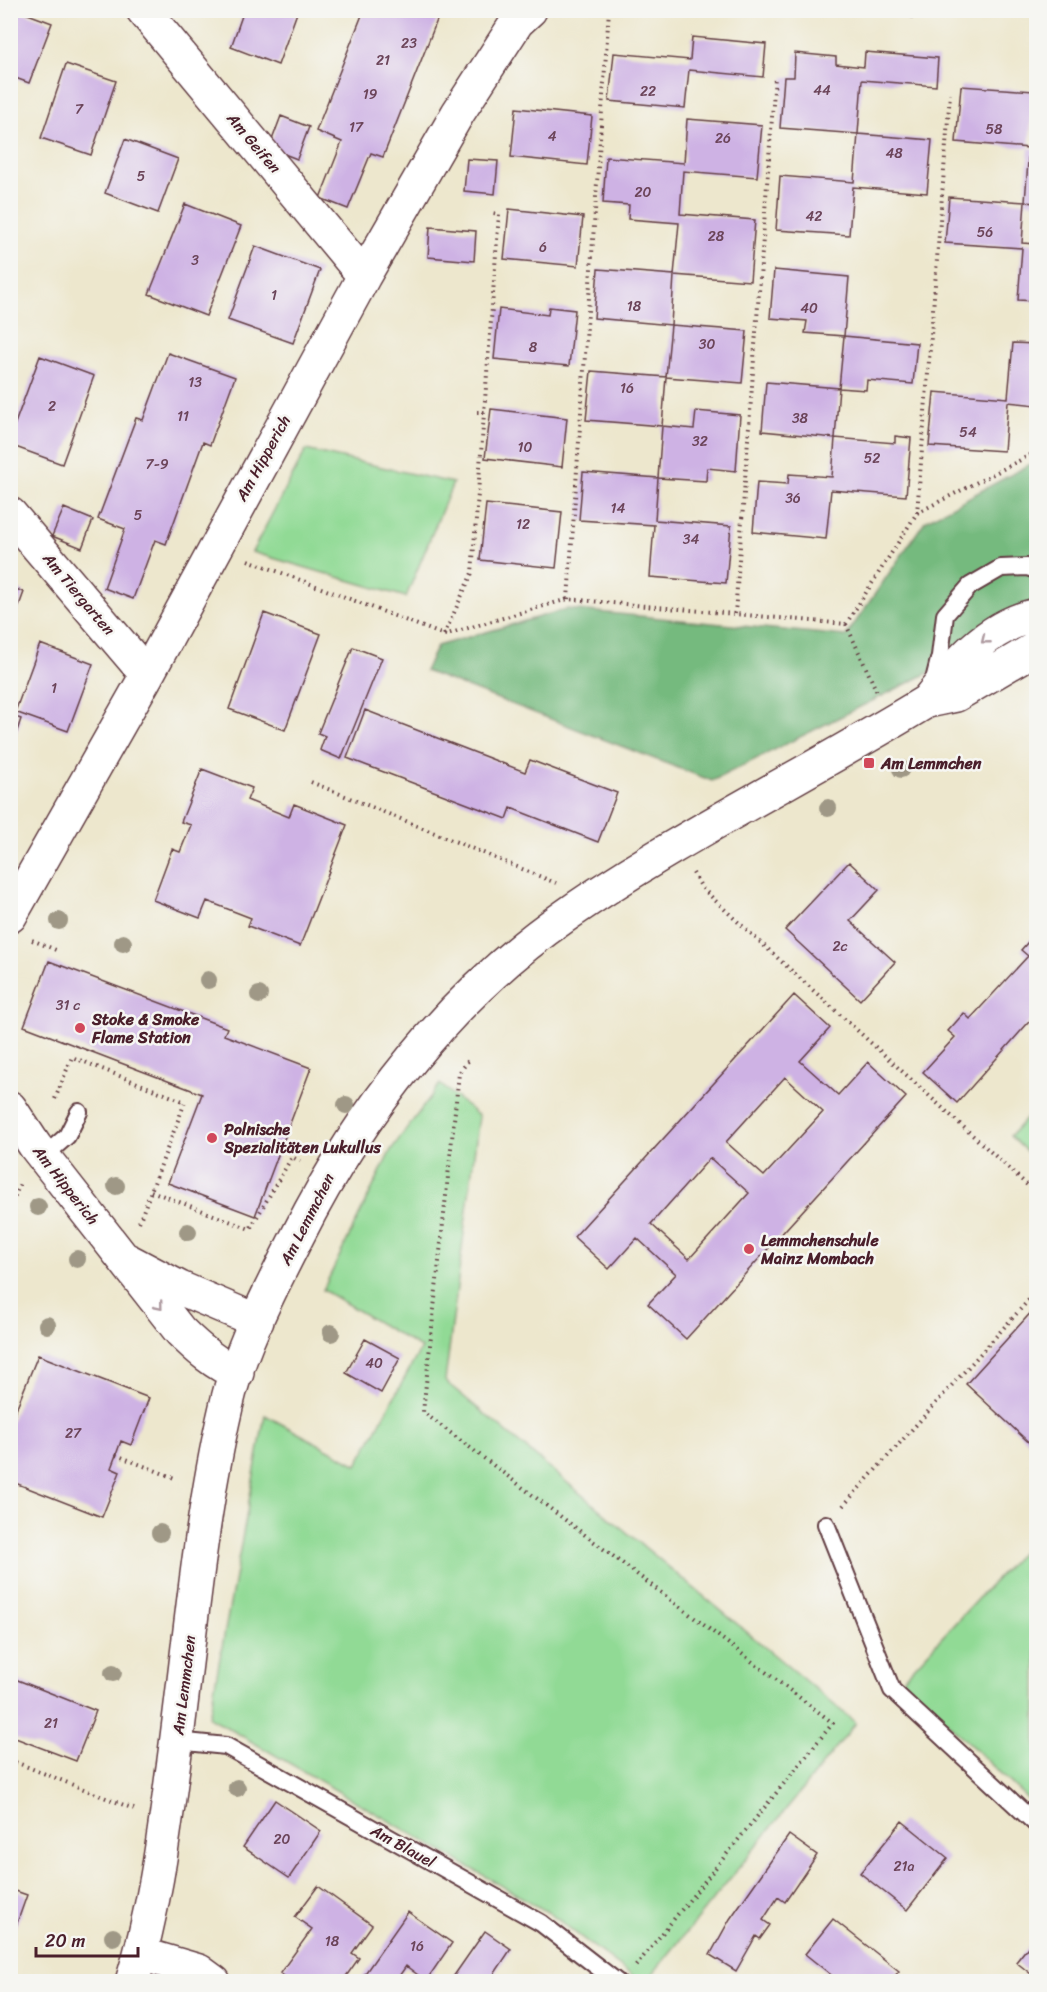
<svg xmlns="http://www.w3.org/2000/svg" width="1047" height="1992" viewBox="0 0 1047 1992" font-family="Sriracha,sans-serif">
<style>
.green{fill:#91da95;stroke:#6e7c60;stroke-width:1.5}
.forest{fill:#74ba7e;stroke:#5f6c54;stroke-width:1.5}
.building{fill:#ceb2e4;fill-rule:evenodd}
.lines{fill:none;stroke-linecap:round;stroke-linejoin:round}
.lane-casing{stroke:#623d43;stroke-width:20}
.street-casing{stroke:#623d43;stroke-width:36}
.path{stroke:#623d43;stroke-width:4;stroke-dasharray:1.5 4.5;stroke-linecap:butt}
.lane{stroke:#fff;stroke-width:16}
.street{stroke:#fff;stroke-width:33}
.tree{fill:#9f9886}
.oneway{stroke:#ae9aa0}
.poi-dot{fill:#d1495b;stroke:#f6f6f2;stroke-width:2}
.labels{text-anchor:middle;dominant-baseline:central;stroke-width:5;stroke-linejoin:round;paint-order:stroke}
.number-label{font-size:14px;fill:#6b4459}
.street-label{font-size:16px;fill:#4a1f2b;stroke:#f6f6f2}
.poi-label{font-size:16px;font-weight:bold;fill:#4a1f2b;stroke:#f6f6f2;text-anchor:start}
</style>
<rect width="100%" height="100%" fill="#f6f6f2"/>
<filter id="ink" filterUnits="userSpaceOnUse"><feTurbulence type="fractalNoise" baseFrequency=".0167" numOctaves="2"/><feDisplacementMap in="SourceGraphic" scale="12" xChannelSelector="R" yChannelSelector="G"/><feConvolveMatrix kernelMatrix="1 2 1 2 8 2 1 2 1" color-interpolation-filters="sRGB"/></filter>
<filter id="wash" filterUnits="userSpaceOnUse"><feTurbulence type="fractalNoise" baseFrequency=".008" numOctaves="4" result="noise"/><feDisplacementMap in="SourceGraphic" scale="24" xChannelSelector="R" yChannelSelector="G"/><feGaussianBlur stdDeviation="1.35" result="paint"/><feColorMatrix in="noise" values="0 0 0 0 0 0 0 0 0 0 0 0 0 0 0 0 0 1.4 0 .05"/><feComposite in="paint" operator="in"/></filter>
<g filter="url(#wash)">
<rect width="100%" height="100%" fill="#ede7cd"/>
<path class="green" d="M306,450L453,483L406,597L252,552Z
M440,1084L479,1116L445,1381L856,1723L647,1981H639L549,1913L209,1717L265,1415L357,1465L421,1348L323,1290L391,1150Z
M1036,1108V1160L1010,1136Z
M1036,1536V1807L902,1680Z"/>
<path class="forest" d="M1036,461V608L932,671L712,781L425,671L437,646L567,609L846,636L925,521Z"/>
<g id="blocks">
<path class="building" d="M10,10H17L52,23L29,83L10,76Z
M244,10H298L278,65L231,47Z
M364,10H441L383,157L371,153L348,209L320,198L342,142L316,131Z
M881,10H926L925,19L881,14Z
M692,37L766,44L763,77L689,70L685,108L609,101L614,53L690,60Z
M865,52L938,58L936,86L862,80L858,134L780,128L784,77H794L795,53L836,57V64L864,67Z
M66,64L116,81L91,155L41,138Z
M1035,76H1036V98H1033L1029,148L1036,149V203L1025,202L1022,243L1036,244V301L1018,300L1022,248L945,243L949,197L1025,202L1029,148L956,142L961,86L1034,91Z
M516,108L592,116L587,165L511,157Z
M281,116L309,127L297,159L269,148Z
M687,119L762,125L757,177L683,171L680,214L755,220L750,281L674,275L679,223L628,219L629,205L603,203L606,157L684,163Z
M858,134L932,140L927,193L853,187L849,235L776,230L780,176L854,182Z
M125,139L178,159L158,213L105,193Z
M467,159L498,161L495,194L464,191Z
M185,204L241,226L206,316L149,294Z
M509,209L583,217L578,266L504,259Z
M430,227L476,231L474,261L428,257Z
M255,246L320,270L293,343L228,320Z
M598,269L674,275L671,325L594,318Z
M774,270L849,277L844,336L917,343L913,384L867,380L866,390L839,388L844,336L805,333L807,321L770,318Z
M549,307L575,310L569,366L494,359L499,309L548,315Z
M671,325L747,331L742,383L666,377Z
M1013,343L1036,344V405L1008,402L1004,451L929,446L934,392L1008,398Z
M168,353L235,377L210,445L203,442L166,544L155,540L133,599L104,588L125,529L98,519L136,418L143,420Z
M40,356L94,376L62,464L10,445V437Z
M591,371L666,377L662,426L694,429L696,411L740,415L736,471L707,468L706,481L658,478L662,426L586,420Z
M766,382L839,388L835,438L762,431Z
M491,409L567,418L562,467L485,458Z
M895,436L911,438L906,496L831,490L826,539L753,532L757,482L788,484L789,474L832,477L835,438L895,443Z
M583,472L658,478L655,520L731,526L726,583L650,577L654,525L579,520Z
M486,504L562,512L556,568L480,560Z
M64,508L93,520L82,548L52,536Z
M10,587L24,592L11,628H10Z
M264,613L321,634L285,730L229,709Z
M40,644L93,664L68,731L15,712Z
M353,647L382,658L341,759L320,750L325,736L318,733Z
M365,710L525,772L530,760L617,793L598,842L511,808L507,819L347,758Z
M10,715L21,719L11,749L10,748Z
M202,769L252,788L247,800L289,817L294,804L347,825L300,946L248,926L251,918L207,901L200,918L153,900L172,849L180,852L191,825L181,822Z
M849,862L879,890L850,921L895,962L860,1000L785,930Z
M1035,934L1036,1014L957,1103L923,1072L955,1037L948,1031L964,1013L970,1019L1028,956L1021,950Z
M49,961L227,1028L224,1035L311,1068L255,1216L168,1183L202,1094L24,1026Z
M794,995L830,1028L800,1061L838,1095L868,1062L906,1097L686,1339L648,1304L676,1274L637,1238L609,1269L574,1237ZM785,1077L823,1112L764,1176L726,1142ZM710,1158L749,1193L689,1259L651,1224Z
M1036,1307V1449L966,1384Z
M365,1339L400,1358L381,1393L346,1373Z
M38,1355L149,1398L131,1445L121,1441L116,1455L111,1468L120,1472L102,1517L10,1481V1424Z
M10,1677L96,1711L76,1761L10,1736Z
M275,1800L321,1831L289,1878L243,1847Z
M902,1821L948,1858L907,1910L860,1873Z
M789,1835L817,1855L785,1902L778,1897L763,1920L770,1925L760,1939L756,1936L736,1971L710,1955L730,1919Z
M318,1886L372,1925L352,1953L359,1958L342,1982H292L280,1973L312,1929L295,1917Z
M10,1889L27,1895L11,1940L10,1939Z
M408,1912L452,1943L426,1981L406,1966L395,1982H359Z
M833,1919L899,1971L890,1982H840L805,1954Z
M485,1931L511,1949L489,1982H453L451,1980Z
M1036,1937V1978L1016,1962Z"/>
</g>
</g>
<g filter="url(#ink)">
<use href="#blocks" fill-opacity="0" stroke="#623d43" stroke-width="1.5"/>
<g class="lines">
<g class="lane-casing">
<path id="lane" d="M934,680L940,656L945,615L970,586L1001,568L1027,567L1036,570
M43,1157L67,1136L79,1112
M826,1524L892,1690L1036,1824
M177,1741L226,1746L541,1923L617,1982"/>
</g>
<g class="street-casing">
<path id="street" d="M143,10L364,276
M10,514L147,675
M927,701C957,663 987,626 1036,615
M10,916L147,675L364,276L458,113L517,22L530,10
M10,1108L35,1146L180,1331C197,1348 215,1364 237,1373
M129,1261L180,1288L257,1321
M141,1954L199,1971L214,1982
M132,1982C153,1915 163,1844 172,1775C189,1653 198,1527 226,1407C239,1349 271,1288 298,1235C360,1112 451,995 565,916C680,836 808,774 927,701L956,695L1036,648"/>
</g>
<path class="path" d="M477,412H485
M917,513L950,94
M248,560L444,635L568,599L846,624L917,513L1036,452
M568,599L609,10
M735,614L775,77
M846,624L877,692
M444,635L472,573L499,214L493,213
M311,782L556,883
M693,873L702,888L737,921L1036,1193
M32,940L56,950
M468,1061L459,1073L423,1412L833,1723L635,1967
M55,1099L72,1057L185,1102L138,1225
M151,1191L250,1229L292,1157L300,1161
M10,1208L21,1181
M116,1455L177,1479
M843,1506L1036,1292
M10,1760L134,1809
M10,1975L28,1982"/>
<use href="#lane" class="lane"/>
<use href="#street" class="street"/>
</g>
<g class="tree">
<circle cx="901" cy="769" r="9"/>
<circle cx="828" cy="808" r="9"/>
<circle cx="59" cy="921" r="9"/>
<circle cx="123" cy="943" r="9"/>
<circle cx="208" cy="980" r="9"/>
<circle cx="259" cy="995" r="9"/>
<circle cx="346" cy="1105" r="9"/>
<circle cx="116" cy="1186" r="9"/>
<circle cx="38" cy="1207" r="9"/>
<circle cx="188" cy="1232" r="9"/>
<circle cx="77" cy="1259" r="9"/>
<circle cx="47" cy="1325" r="9"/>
<circle cx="331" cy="1333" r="9"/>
<circle cx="160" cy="1533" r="9"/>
<circle cx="113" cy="1673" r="9"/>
<circle cx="237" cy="1788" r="9"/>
<circle cx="113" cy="1937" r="9"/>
</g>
<defs><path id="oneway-chevron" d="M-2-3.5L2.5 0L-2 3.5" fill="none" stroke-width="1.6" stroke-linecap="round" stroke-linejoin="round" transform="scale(1.5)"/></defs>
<g class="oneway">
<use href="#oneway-chevron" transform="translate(985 640) rotate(141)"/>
<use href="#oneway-chevron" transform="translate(159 1306) rotate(51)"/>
</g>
</g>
<g class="poi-dot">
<rect x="863" y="757" width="12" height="12" rx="3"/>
<circle cx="80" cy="1028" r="6"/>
<circle cx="212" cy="1138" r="6"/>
<circle cx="749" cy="1249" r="6"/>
</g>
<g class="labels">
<g class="number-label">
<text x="409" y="43">23</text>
<text x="383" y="60">21</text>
<text x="822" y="90">44</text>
<text x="648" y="91">22</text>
<text x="370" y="94">19</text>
<text x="79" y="109">7</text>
<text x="356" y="127">17</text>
<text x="994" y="129">58</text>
<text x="552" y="136">4</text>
<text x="723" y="138">26</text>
<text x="894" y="153">48</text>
<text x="141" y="176">5</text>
<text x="643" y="192">20</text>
<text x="814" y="216">42</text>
<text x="985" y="232">56</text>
<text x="716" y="236">28</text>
<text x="543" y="247">6</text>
<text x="195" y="260">3</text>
<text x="274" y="295">1</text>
<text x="634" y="306">18</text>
<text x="809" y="308">40</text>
<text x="707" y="344">30</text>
<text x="533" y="347">8</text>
<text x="195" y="382">13</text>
<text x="627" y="388">16</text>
<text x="52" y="406">2</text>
<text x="183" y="416">11</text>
<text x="800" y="418">38</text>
<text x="968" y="432">54</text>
<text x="700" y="441">32</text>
<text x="525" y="447">10</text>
<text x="872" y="458">52</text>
<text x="157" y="464">7-9</text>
<text x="793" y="498">36</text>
<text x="618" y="508">14</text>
<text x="138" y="515">5</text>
<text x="523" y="524">12</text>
<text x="691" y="539">34</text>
<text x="54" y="688">1</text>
<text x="840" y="946">2c</text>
<text x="68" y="1005">31 c</text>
<text x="374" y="1363">40</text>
<text x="73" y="1433">27</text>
<text x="51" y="1723">21</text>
<text x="282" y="1839">20</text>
<text x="904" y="1866">21a</text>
<text x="332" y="1941">18</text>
<text x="417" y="1946">16</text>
</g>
<g class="street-label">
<text transform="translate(254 143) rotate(50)">Am Geifen</text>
<text transform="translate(263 458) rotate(-61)">Am Hipperich</text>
<text transform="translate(79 594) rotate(50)">Am Tiergarten</text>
<text transform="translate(66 1185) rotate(52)">Am Hipperich</text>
<text transform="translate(307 1219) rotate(-63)">Am Lemmchen</text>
<text transform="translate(184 1685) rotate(-83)">Am Lemmchen</text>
<text transform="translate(403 1846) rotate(29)">Am Blauel</text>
</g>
<g class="poi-label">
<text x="881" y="763">Am Lemmchen</text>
<text x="92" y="1019">Stoke &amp; Smoke<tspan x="92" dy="18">Flame Station</tspan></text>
<text x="224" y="1129">Polnische<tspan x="224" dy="18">Spezialitäten Lukullus</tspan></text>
<text x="761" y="1240">Lemmchenschule<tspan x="761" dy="18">Mainz Mombach</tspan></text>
</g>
</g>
<rect width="1047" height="1992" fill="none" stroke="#f6f6f2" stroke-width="36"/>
<path d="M36 1947v9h102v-9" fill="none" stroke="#4a1f2b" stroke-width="3"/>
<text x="45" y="1947" font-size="18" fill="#4a1f2b" stroke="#f6f6f2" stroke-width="4.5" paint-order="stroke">20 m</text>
</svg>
